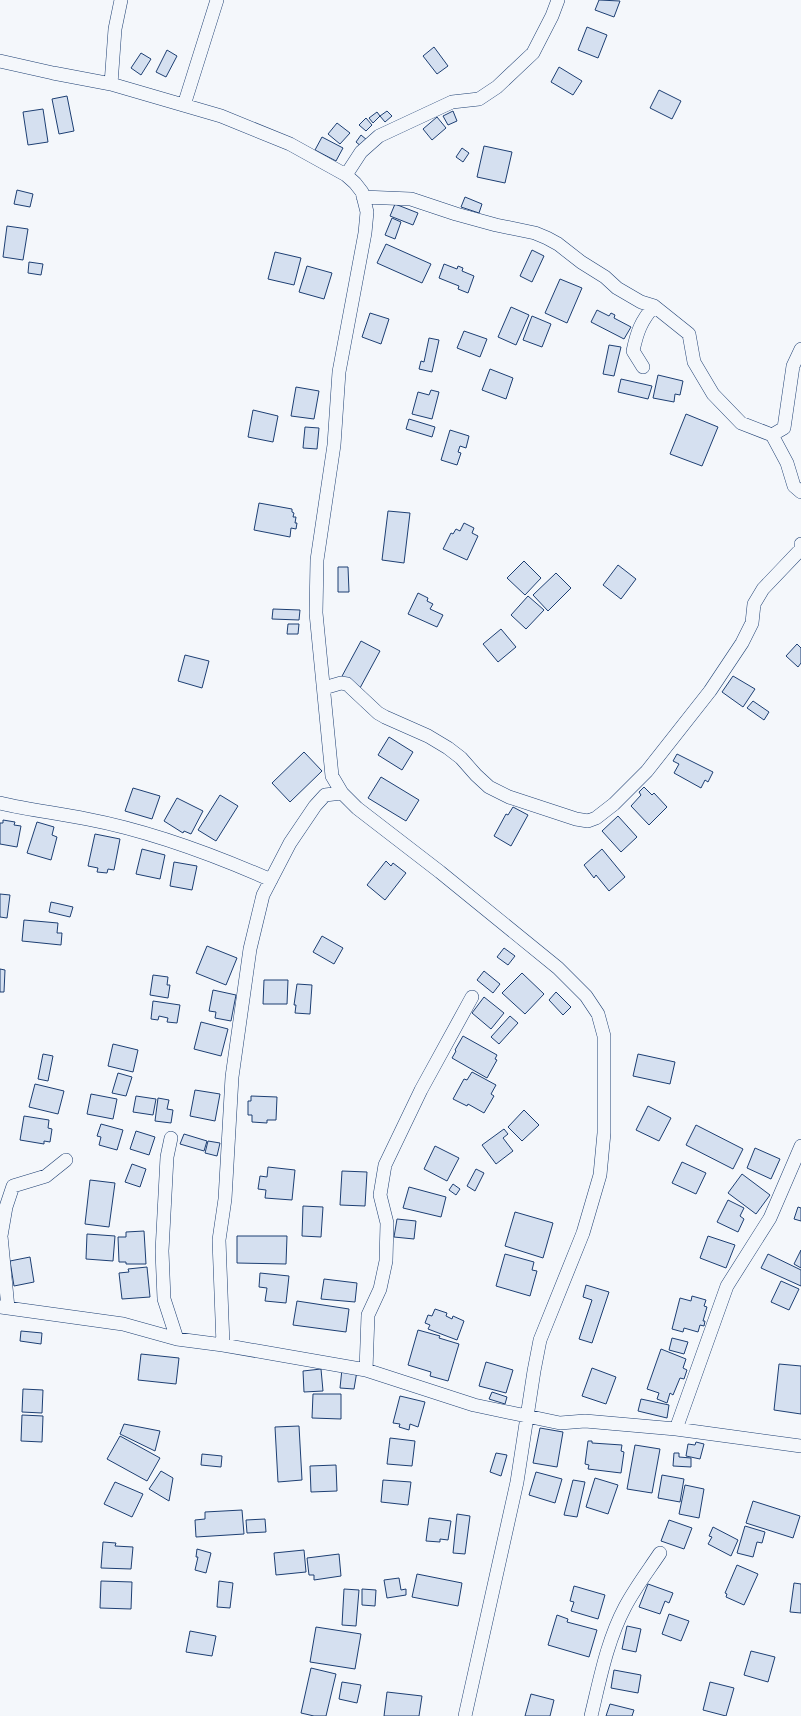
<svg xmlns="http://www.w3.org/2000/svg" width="801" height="1716" viewBox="0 0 801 1716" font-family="'Roboto Condensed',sans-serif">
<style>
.building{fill:#d5e0f0;stroke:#1d3f73}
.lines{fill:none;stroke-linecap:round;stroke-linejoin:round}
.minor-casing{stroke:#1d3f73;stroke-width:14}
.minor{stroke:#f4f7fb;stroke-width:13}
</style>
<rect width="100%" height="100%" fill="#f4f7fb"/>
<path class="building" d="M599,0L620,1L614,17L595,10Z
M587,27L607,35L598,58L578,50Z
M434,47L448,66L437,74L423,56Z
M167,50L177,56L166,77L156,72Z
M141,53L151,59L141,75L131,68Z
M559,67L582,81L573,95L551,82Z
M659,90L681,101L672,119L650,108Z
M67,96L74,131L59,134L52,99Z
M43,109L48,142L28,145L23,112Z
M387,111L392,116L385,122L380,116Z
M453,111L457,121L448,125L443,116Z
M377,112L380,116L373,123L369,118Z
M437,117L446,128L432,140L423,129Z
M366,118L372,125L366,131L359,125Z
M337,123L350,133L340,144L328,134Z
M361,135L367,140L362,147L356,142Z
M322,137L343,148L336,161L315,150Z
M484,146L512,152L505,183L477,177Z
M462,148L469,153L463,162L456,157Z
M17,190L33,194L30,207L14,204Z
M465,197L482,204L479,213L461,207Z
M395,204L418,213L413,225L390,216Z
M392,218L401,222L395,239L385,235Z
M7,226L28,229L23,260L3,257Z
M386,244L431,264L422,283L377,263Z
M532,250L544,256L532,282L520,276Z
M275,252L301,258L294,285L268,279Z
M29,262L43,264L41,275L28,273Z
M444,264L457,269L458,266L463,268L462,271L474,276L468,293L458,289L459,286L439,278Z
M307,266L332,273L324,299L299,292Z
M560,279L582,288L567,323L545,313Z
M511,307L529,315L516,345L498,337Z
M597,310L609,316L611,313L615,315L614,318L631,327L624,339L591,322Z
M370,313L389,319L381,344L362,337Z
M532,316L551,324L542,347L523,340Z
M464,331L487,339L480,357L457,348Z
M429,338L439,340L432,372L419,369L421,361L424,362Z
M609,345L621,347L614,376L603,374Z
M490,369L513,378L506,399L482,390Z
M658,375L683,381L680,395L675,394L674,402L653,398Z
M621,379L652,386L648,399L618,392Z
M296,387L319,391L314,419L291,416Z
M431,390L439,392L432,419L412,414L418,392L429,395Z
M253,410L278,416L273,442L248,437Z
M686,414L718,427L702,466L670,454Z
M409,419L435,427L432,437L406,429Z
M305,427L319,428L317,449L303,448Z
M450,430L469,436L466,448L460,446L458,452L461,453L457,465L441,460Z
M259,503L292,509V512L294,513L293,517H296L295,523H297L296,529L291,528L290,537L254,530Z
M388,511L410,513L404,563L382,560Z
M464,523L474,528L472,533L478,536L467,560L443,549L451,533L453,534L456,529L460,531Z
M524,561L541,578L525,595L507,578Z
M618,565L636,579L621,599L603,585Z
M338,567H348L349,592H338Z
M556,573L571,588L548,611L533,595Z
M418,593L428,598L427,601L433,604L430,609L443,615L437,627L408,614Z
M528,596L544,610L526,629L511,615Z
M273,609L300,610L299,620L272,619Z
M288,624H299L298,634H287Z
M501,629L516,647L498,662L483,644Z
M361,641L380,651L360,688L341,678Z
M797,644L801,648V663L798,667L786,656Z
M185,655L209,661L202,688L178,681Z
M733,676L755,689L743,707L722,692Z
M753,701L769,712L764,720L747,708Z
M389,737L413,752L402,770L378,755Z
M304,752L322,771L290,802L272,783Z
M677,754L713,772L708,782L705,780L701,788L674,773L679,764L673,761Z
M381,777L419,800L406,821L368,798Z
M644,787L652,795L654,793L667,807L649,825L631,806L641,795L639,792Z
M133,788L160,796L152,819L125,811Z
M220,795L238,806L216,841L198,830Z
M177,798L203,811L191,834L184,831L183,833L164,821Z
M513,807L528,815L511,846L494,836L506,814L508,815Z
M618,816L637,837L621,852L602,831Z
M3,820L15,822L14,825L21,826L17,847L0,844V823H3Z
M37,822L54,827L52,835L57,837L51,860L27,853Z
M95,834L120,839L114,870L108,869L107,873L97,872L98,868L88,866Z
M142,849L165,855L160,879L136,874Z
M602,849L625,877L609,891L596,875L594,878L584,865Z
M386,861L391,866L393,863L406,873L385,900L367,885Z
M174,862L197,866L192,890L170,886Z
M0,894L10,895L7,918L0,917Z
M51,902L73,907L70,917L49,912Z
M24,920L58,923L57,933H62L61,945L22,941Z
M322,936L343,948L334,964L313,952Z
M207,946L237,958L226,985L196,973Z
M504,948L515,956L508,965L497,957Z
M0,969L5,970L4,992H0Z
M484,971L500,984L493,993L477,980Z
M522,973L544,994L525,1014L502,993Z
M153,975L168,977L167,985H170L168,998L150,995Z
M264,980H288L287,1004H263Z
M297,984L312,985L310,1014L295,1013L296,1005H294Z
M213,990L236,995L231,1021L215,1018L216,1012L209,1011Z
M556,992L571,1007L563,1015L549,1000Z
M484,997L504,1013L491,1029L472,1013Z
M153,1001L180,1005L177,1023L167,1022L168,1018L159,1016L158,1020L151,1019Z
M510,1016L518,1023L499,1044L491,1037Z
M201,1022L228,1029L221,1056L194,1049Z
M463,1036L497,1055L495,1059L497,1060L487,1078L452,1058L456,1051L455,1050Z
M113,1044L138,1050L133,1072L108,1066Z
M43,1054L53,1056L48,1081L38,1079Z
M638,1054L675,1062L670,1084L633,1076Z
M472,1072L496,1085L491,1094L494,1096L484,1113L468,1104L467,1106L453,1099L464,1079L467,1080Z
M118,1073L132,1077L126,1096L112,1093Z
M35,1084L64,1091L58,1114L29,1107Z
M195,1090L220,1094L215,1121L190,1116Z
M91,1094L117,1099L113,1119L87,1114Z
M136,1096L156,1099L153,1115L133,1112Z
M251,1096L277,1097L276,1120H267V1123L252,1122V1115H248V1101H251Z
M158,1098L169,1100L167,1109L173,1110L171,1123L155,1121Z
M648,1106L671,1118L659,1141L636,1130Z
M524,1110L539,1125L522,1141L508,1127Z
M24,1116L49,1120L48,1128L52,1129L50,1142L44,1141V1144L20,1140Z
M101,1124L123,1130L117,1150L99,1145L101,1137L97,1136Z
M696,1125L743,1149L733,1169L686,1145Z
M504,1129L508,1134L503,1138L513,1151L496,1164L482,1145Z
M136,1131L155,1137L149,1155L130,1149Z
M184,1134L207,1141L204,1151L180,1144Z
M208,1141L220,1143L217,1156L205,1153Z
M435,1146L459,1158L447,1181L424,1169Z
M755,1148L780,1159L771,1179L747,1168Z
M682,1162L706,1173L696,1194L672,1183Z
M132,1164L146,1169L140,1187L125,1182Z
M268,1167L295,1170L292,1200L265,1198L266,1190L258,1189L260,1176L267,1177Z
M476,1169L484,1173L475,1191L467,1186Z
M342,1171L367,1172L365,1206L340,1205Z
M742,1174L770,1195L756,1214L728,1193Z
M90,1180L115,1183L109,1227L85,1224Z
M453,1184L460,1189L456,1195L449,1190Z
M409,1187L446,1197L441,1217L403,1208Z
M728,1200L744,1208L740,1216L744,1219L738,1232L717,1222Z
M303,1206L323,1207L321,1237L302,1236Z
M798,1207L801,1208V1221L794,1219Z
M515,1212L553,1223L543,1258L505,1246Z
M397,1219L416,1221L414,1239L394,1237Z
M144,1231L146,1264H126V1262H119L118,1237H126V1232Z
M87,1234L115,1236L113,1261L86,1259Z
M237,1236H287L286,1264L237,1263Z
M708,1236L735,1245L726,1268L700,1258Z
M801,1250V1268L794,1264Z
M505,1254L534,1262L532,1270L537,1271L530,1296L496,1286Z
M768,1254L801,1270V1286L761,1268Z
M30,1257L34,1282L14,1286L10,1261Z
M147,1267L150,1297L122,1299L119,1273L129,1272L128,1269Z
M260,1273L289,1276L286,1303L265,1301L267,1288L259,1287Z
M324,1279L357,1283L355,1302L321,1299Z
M781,1281L799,1289L789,1310L771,1302Z
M586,1285L609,1292L592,1343L579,1339L592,1300L583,1297Z
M692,1296L706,1300L704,1306L707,1307L703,1321H705L704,1326L700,1325L698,1332L684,1328L683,1332L672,1329L680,1298L691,1301Z
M297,1301L349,1309L346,1332L293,1325Z
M435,1309L447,1313L446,1316L452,1319L453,1316L464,1321L457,1340L428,1329L430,1325L425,1323L428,1315L432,1316Z
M418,1330L440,1336L439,1338L459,1344L448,1381L430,1376L431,1372L408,1365Z
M21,1331L42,1333L41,1344L20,1341Z
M672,1338L688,1342L684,1354L669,1350Z
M661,1349L686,1359L683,1368L687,1370L684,1379L680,1378L673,1395L670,1393L667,1403L657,1399L659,1393L647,1389Z
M141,1354L179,1358L176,1384L138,1380Z
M486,1362L513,1370L506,1393L479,1386Z
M779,1364L801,1366V1414L774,1410Z
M592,1368L616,1377L606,1404L582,1396Z
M321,1369L323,1391L304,1392L303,1371Z
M342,1369L357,1371L354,1389L340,1388Z
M23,1389L43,1390L42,1413L22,1412Z
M492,1392L507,1397L505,1404L489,1399Z
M313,1394H341V1419L312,1418Z
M400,1396L425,1402L418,1427L410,1424L409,1430L399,1427L400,1424L393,1423Z
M641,1399L669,1405L667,1418L638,1411Z
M22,1415L43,1416L42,1442L21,1441Z
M124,1424L160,1431L155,1451L120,1434Z
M299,1426L302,1480L278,1482L275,1427Z
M540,1428L563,1432L557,1467L533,1463Z
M120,1436L160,1458L147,1481L107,1459Z
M390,1438L415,1441L412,1466L387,1464Z
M588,1441H592V1443L622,1445L621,1451L624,1452L621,1473L588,1469L589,1465L585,1464Z
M696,1442L704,1444L700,1459L686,1456L688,1444L695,1445Z
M635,1445L660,1449L652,1493L627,1489Z
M496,1453L507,1455L501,1476L490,1472Z
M674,1453H679V1457L691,1458V1467L673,1466Z
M202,1454L222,1456L221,1467L201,1465Z
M336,1465L337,1491L311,1492L310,1466Z
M161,1471L173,1478L169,1501L149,1489Z
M536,1472L562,1479L555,1503L529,1495Z
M662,1475L684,1479L680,1502L658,1498Z
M595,1478L618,1485L608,1514L586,1507Z
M383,1480L411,1482L408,1505L381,1502Z
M573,1480L585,1482L577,1517L564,1515Z
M115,1482L143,1494L132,1517L104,1504Z
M685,1485L704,1489L699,1518L679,1514Z
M753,1501L800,1516L793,1538L746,1523Z
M242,1510L244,1534L196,1537L195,1520L205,1519V1512Z
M457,1514L470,1516L465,1554L453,1553Z
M429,1518L451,1521L448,1540L440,1539V1542L426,1541Z
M265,1519L266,1532L247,1533L246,1520Z
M669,1520L692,1528L684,1549L661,1541Z
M745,1526L765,1532L762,1543L757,1542L753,1557L737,1553Z
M713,1527L738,1540L731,1556L708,1544L712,1537L709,1536Z
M103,1542L116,1543L115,1546L133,1547L131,1569L101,1568Z
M197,1549L211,1553L206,1573L195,1570L198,1557H196Z
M304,1550L306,1572L276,1575L274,1553Z
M339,1554L341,1576L314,1580V1575H309L307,1558Z
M737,1565L758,1574L744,1605L726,1597L727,1594L725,1593Z
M417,1574L462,1583L458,1606L412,1597Z
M399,1578L401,1590L406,1589V1595L387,1598L384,1580Z
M101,1581L132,1582L131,1609L100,1608Z
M219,1581L233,1583L230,1608L217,1607Z
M794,1583L801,1584V1613L790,1612Z
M648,1584L673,1593L669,1603L665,1601L660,1614L639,1607Z
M574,1586L605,1595L598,1619L571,1611L574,1602L570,1601Z
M344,1589L359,1590L356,1626L342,1625Z
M362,1589L376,1590L375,1606L362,1605Z
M669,1614L689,1621L681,1641L662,1634Z
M557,1615L568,1619L567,1622L597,1630L589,1657L548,1645Z
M627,1626L641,1629L636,1652L622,1649Z
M316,1627L361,1634L355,1669L310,1662Z
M190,1631L216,1636L212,1656L186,1652Z
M751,1651L775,1657L768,1682L744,1675Z
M311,1668L336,1674L326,1716H314L301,1713Z
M614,1670L641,1675L638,1693L611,1688Z
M342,1682L361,1685L357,1703L339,1699Z
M710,1682L734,1688L726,1716L703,1710Z
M387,1692L422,1696L419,1716H384Z
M531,1694L554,1700L550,1716H525Z
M610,1704L634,1710L632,1716H606Z"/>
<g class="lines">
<g class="minor-casing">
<path id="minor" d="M0,61L53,73L111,84L221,116L290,144L346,175L355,183L362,192L367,212L365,233L339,372L334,445L317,560L316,613L332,776L342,793L357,808L440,872L558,968L586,996L598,1014L604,1036V1133L600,1175L583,1233L540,1340L534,1371L517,1482L465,1716
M111,84L115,29L121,0
M184,105L217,0
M346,175L361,152L379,136L452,102L479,99L497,87L533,53L552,16L558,0
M363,197L411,199L456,214L496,225L535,233L547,238L558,244L581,262L605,277L617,288L641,302L654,306L689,334L694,362L713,394L741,423L772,435
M801,349L793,366L784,428L772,435L787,463L794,486L801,492
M643,367L633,351C637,332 641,321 654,306
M324,688L341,683L347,684L378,713L385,717L428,736L448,748L461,758L476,775L489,787L509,797L576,819L588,821L596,818L614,804L647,771L710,691L742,643L752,623L754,604L763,589L801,549V544
M0,803C29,810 58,813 87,819C150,831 212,854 271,880
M171,1138L167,1157L162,1251L164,1299L177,1339
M0,1307L123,1324L177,1339L223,1345L366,1370L474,1405L560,1423L585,1421L676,1429L801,1446
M8,1308L1,1236L6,1207L13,1186L46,1176L66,1160
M223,1345L219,1240L225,1199L232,1077L250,949L263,895L290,843L315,806L325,795L342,793
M366,1370L368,1315L380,1289L386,1261L387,1223L380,1195L385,1165L421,1090L472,997
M676,1429L727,1286L770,1218L801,1146
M591,1716C600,1679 607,1641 625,1607C635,1588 648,1571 660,1553"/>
</g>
<use href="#minor" class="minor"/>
</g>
</svg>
